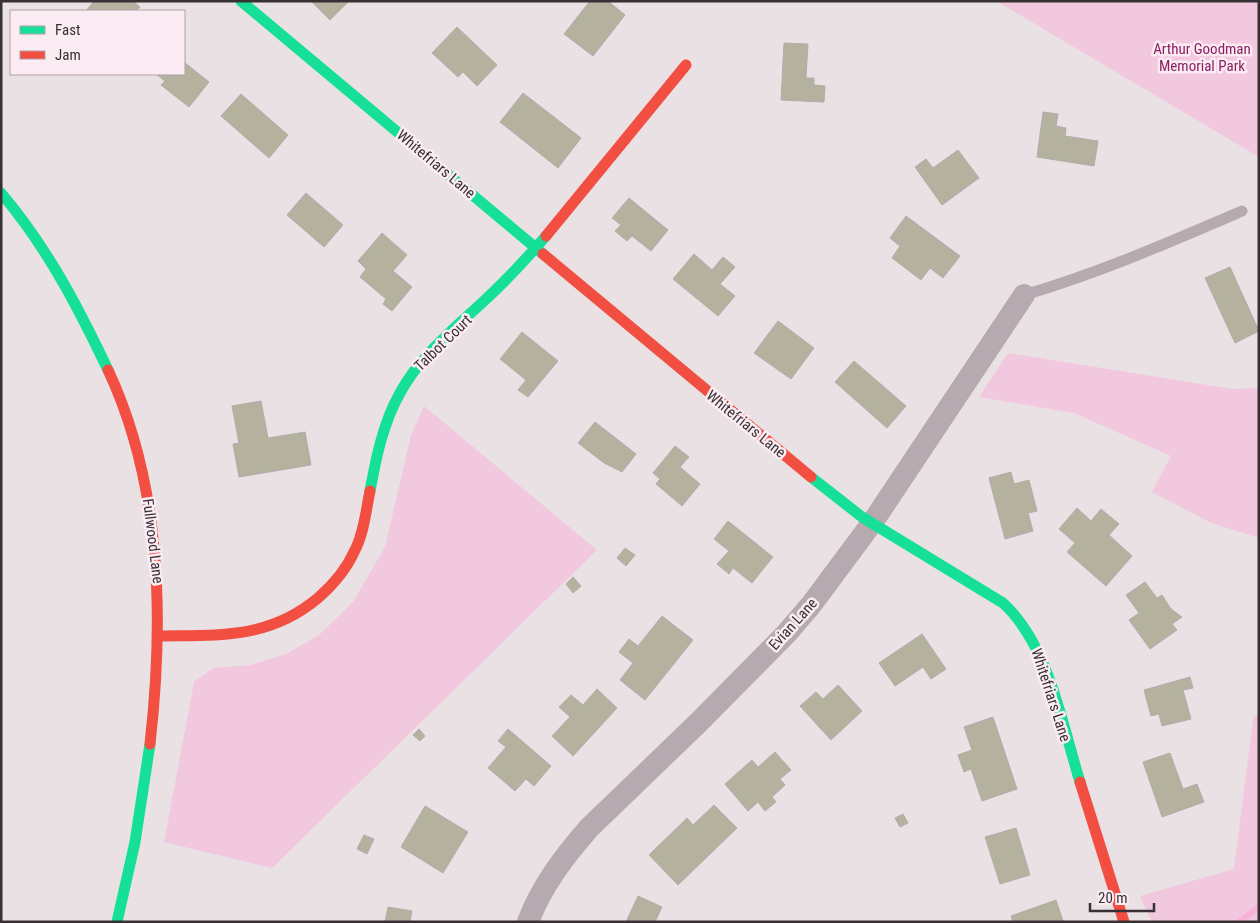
<svg xmlns="http://www.w3.org/2000/svg" width="1260" height="923" viewBox="0 0 1260 923" font-family="'Roboto Condensed',sans-serif">
<style>
.green{fill:#f2c8de}
.lines{fill:none;stroke-linecap:round;stroke-linejoin:round}
.stream{stroke:#f7b4d8;stroke-width:6}
.building{fill:#b4b19e;stroke:#b1adac}
.lane{stroke:#b7a9b0;stroke-width:11}
.street{stroke:#b7a9b0;stroke-width:22}
.fast{stroke:#16e098;stroke-width:11}
.jam{stroke:#f24e42;stroke-width:11}
.labels{text-anchor:middle;dominant-baseline:central;stroke-width:5;stroke-linejoin:round;paint-order:stroke}
.park-label{font-size:15px;fill:#8b2163;stroke:#fbebf2}
.street-label{font-size:15px;fill:#383134;stroke:#fbebf2}
</style>
<rect width="100%" height="100%" fill="#eae1e5"/>
<path class="green" d="M996,1H1259V157Z
M1008,353L1233,389L1259,388V538L1211,523L1152,492L1171,456L1074,413L979,397Z
M424,406L597,550L272,868L164,842L194,682L213,668L250,665L286,654L319,635L353,602L385,547L411,435Z
M1259,711V922H1152L1140,896L1234,869L1253,719Z"/>
<g class="lines">
<path class="stream" d="M1239,922L1259,907"/>
</g>
<path class="building" d="M94,1H133L140,7L136,11H86Z
M311,1H349L330,20Z
M590,1H608L625,15L593,56L564,34Z
M457,27L497,65L477,86L463,72L458,77L432,53Z
M784,43L808,44L806,78H814V85L825,86L824,102L781,100Z
M184,62L209,82L189,107L161,85L165,81L156,74H184Z
M523,93L581,138L558,168L500,122Z
M241,94L288,135L269,158L221,116Z
M1043,112L1058,114L1056,126L1066,128L1065,136L1098,141L1094,166L1037,157Z
M958,150L979,178L942,205L915,167L926,159L933,168Z
M306,193L343,225L324,247L287,215Z
M629,198L668,230L651,251L632,236L627,241L615,231L621,225L612,218Z
M906,216L960,256L943,278L930,268L921,280L892,258L900,246L890,238Z
M382,233L407,255L393,271L412,287L392,311L383,304L386,299L360,277L366,269L358,261Z
M694,254L712,270L723,257L735,267L720,284L735,296L718,316L673,279Z
M1230,267L1259,331L1235,343L1205,278Z
M778,321L814,348L791,379L754,353Z
M522,332L558,361L528,397L518,390L526,380L500,359Z
M854,361L906,406L887,428L835,382Z
M261,401L268,438L305,432L311,465L239,477L233,444L239,443L232,406Z
M595,422L636,454L622,472L604,463L578,443Z
M675,446L689,457L680,467L700,484L682,506L656,484L660,479L653,473Z
M1011,472L1014,484L1029,480L1037,511L1028,513L1033,531L1005,539L989,478Z
M1077,508L1091,521L1101,509L1119,524L1109,535L1132,556L1106,586L1067,552L1075,543L1059,529Z
M728,521L773,557L752,583L733,568L729,574L717,564L729,551L714,539Z
M625,548L635,555L626,566L617,558Z
M573,577L581,586L573,593L566,584Z
M1145,582L1157,598L1162,595L1171,609L1182,617L1172,624L1177,630L1150,649L1129,620L1139,613L1126,595Z
M662,616L693,640L645,700L620,680L633,663L619,652L629,639L638,646Z
M922,634L946,669L931,679L923,667L895,686L879,663Z
M1190,677L1193,688L1183,690L1191,719L1162,726L1159,714L1151,716L1144,690Z
M838,685L862,711L831,740L800,706L816,692L823,699Z
M597,689L617,708L573,756L552,736L570,717L559,707L571,695L583,705Z
M993,717L1017,789L982,801L971,769L964,772L958,755L972,750L964,727Z
M419,729L425,736L420,741L413,735Z
M508,729L551,766L534,786L526,779L515,791L488,768L506,747L498,741Z
M775,752L791,770L780,779L785,785L772,797L776,802L765,811L758,802L748,811L725,784L752,760L758,767Z
M1170,753L1183,789L1197,784L1204,802L1162,817L1143,762Z
M714,805L737,828L678,885L649,855L687,818L693,825Z
M425,806L468,832L443,873L401,847Z
M903,814L908,823L900,827L895,818Z
M1016,828L1030,875L1000,884L985,837Z
M364,835L374,839L367,854L357,849Z
M638,896L662,907L655,922H626Z
M1056,900L1063,921L1013,922L1011,916Z
M388,907L412,911L410,922H385Z"/>
<g class="lines">
<path class="lane" d="M1024,295C1099,273 1170,242 1242,211"/>
<path class="street" d="M528,922C542,885 564,857 589,828L698,723L786,634L811,605L872,523L1024,295"/>
<path class="fast" d="M241,1L543,254
M1,193C47,247 78,307 108,370
M811,477L862,517L1003,603C1049,645 1062,724 1080,782
M370,491C376,458 383,423 400,393C420,356 454,329 485,300C507,280 526,259 546,236
M117,922L135,842L150,744"/>
<path class="jam" d="M546,236L686,65
M543,254L811,477
M108,370C162,485 164,620 150,744
M160,636C220,635 269,639 318,598C333,585 347,568 355,550C364,533 366,510 370,491
M1080,782L1124,922"/>
</g>
<g class="labels">
<g class="park-label">
<text x="1202" y="49">Arthur Goodman<tspan x="1202" dy="17">Memorial Park</tspan></text>
</g>
<g class="street-label">
<text transform="translate(436 164) rotate(40)">Whitefriars Lane</text>
<text transform="translate(443 343) rotate(-44)">Talbot Court</text>
<text transform="translate(746 424) rotate(39)">Whitefriars Lane</text>
<text transform="translate(153 541) rotate(83)">Fullwood Lane</text>
<text transform="translate(793 624) rotate(-48)">Evian Lane</text>
<text transform="translate(1051 695) rotate(72)">Whitefriars Lane</text>
</g>
</g>
<rect width="1260" height="923" fill="none" stroke="#383134" stroke-width="5"/>
<rect x="10" y="10" width="175" height="65" fill="#fbebf2" stroke="#ada1a6"/>
<rect x="20" y="26" width="25" height="8" fill="#16e098" stroke="#ada1a6"/>
<text x="55" y="35" font-size="15" fill="#383134">Fast</text>
<rect x="20" y="51" width="25" height="8" fill="#f24e42" stroke="#ada1a6"/>
<text x="55" y="60" font-size="15" fill="#383134">Jam</text>
<path d="M1090 903v8h64v-8" fill="none" stroke="#383134" stroke-width="2.5"/>
<text x="1098" y="903" font-size="15" fill="#383134" stroke="#fbebf2" stroke-width="4" paint-order="stroke">20 m</text>
</svg>
